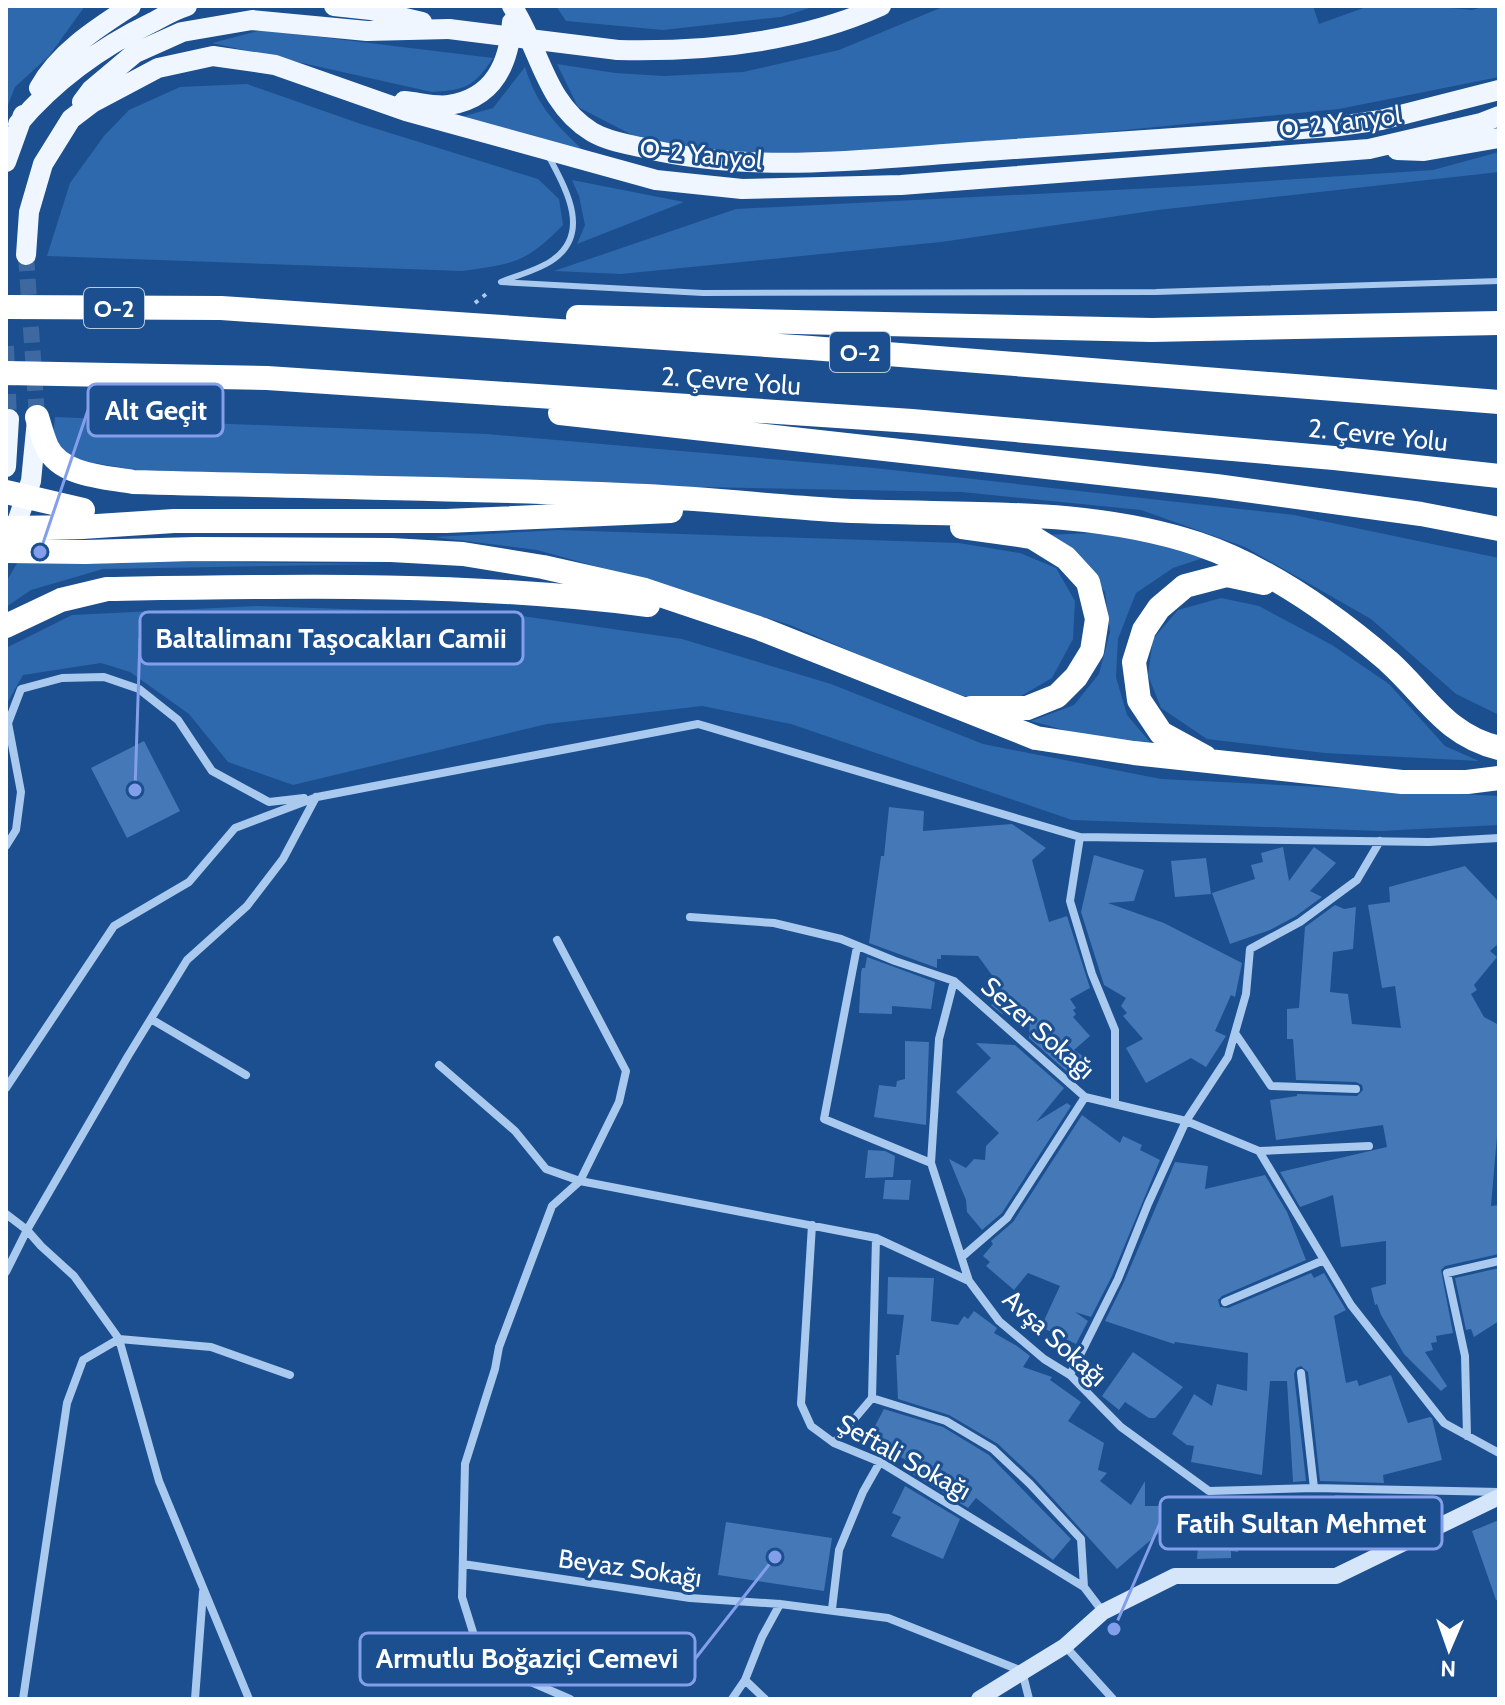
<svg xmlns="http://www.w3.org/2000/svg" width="1505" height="1705" viewBox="0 0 1505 1705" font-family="Cabin,sans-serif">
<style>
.green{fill:#2e69ad}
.building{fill:#4478b7}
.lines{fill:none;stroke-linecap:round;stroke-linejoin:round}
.secondary-tunnel{stroke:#3d69a0;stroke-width:16;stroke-dasharray:16 8;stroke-linecap:butt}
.path{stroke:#a9c9ee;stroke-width:4;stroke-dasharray:4 6;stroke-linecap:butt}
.lane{stroke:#a9c9ee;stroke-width:6}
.street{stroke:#a9c9ee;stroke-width:8}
.secondary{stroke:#d6e6fa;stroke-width:16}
.primary{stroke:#f0f6ff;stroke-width:20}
.highway{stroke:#fff;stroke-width:24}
.primary-bridge{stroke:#f0f6ff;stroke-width:20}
.highway-bridge{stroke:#fff;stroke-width:24}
.labels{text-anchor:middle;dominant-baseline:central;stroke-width:6;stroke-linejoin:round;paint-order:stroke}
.shield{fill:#1b4f8f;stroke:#bbcadd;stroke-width:2}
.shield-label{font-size:24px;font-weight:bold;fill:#fff}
.street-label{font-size:26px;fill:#fff;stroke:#1b4f8f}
.leader{fill:none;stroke:#839eea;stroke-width:3}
.callout-dot{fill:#839eea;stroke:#1b4f8f;stroke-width:3}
.callout{fill:#1b4f8f;stroke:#839eea;stroke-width:3}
.callout-label{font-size:28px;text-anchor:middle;font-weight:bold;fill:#fff}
</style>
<rect width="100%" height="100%" fill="#1b4f8f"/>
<path class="green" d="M6,6H85L49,56L15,87L6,110Z
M556,6H816L781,17L663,30L566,21Z
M945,6H1313L1319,24L1369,6H1430L1472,10L1486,6H1499V77L1339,109L1095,133L918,147L753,156L640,139L578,107L557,64L615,73L664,76L743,72L839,50Z
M262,30L493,58C474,87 465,90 432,92L212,43Z
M525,67C537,105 554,123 583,150L461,117L493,108Z
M247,84L361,124L538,179L559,199L563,225C526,263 514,264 462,271L47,256L70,183L104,136L129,110L180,87Z
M1499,152V172L1158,210L941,242L621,274L554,271L736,209L1193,186L1433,170Z
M572,180L684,202L577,244L585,225L579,196Z
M55,417L487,434L874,468L1294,515L1499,558V715L1456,694L1371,619L1245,547L1141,510L962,492L428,482L137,470L70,459L53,437Z
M559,530L959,543L1020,553L1056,568L1075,601L1073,639L1052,678L1021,696L970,698L910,677L790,625L649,581L537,550L434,537Z
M1096,533L1142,540L1203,558L1173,568L1136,593L1118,639L1116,677L1127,715L1150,742L1094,738L1031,721L1074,705L1099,674L1110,632L1105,592L1076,555L1042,535Z
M19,560L385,564L103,569L31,590L6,607V582Z
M1221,598L1259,606L1332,645L1389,684L1445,746L1479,761L1325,753L1207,739L1161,708L1148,675L1153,639L1178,610Z
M257,606L515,615L682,639L831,684L983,744L1161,779L1499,796V825L1380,831L1072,820L791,724L702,706L547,724L293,785L228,762L189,714L130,672L101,663L23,675L6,705V648L72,615Z"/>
<path class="building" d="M144,741L180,811L127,838L91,768Z
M889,807L924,811L923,831L1012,824L1046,848L1032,860L1049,922L1067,916L1090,988L1070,999L1076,1008L1073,1010L1076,1014L1073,1017L1090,1036L1074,1050L1087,1059L1073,1077L1029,1038L1030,1016L1002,1014L991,1005L1000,996L989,981L994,978L978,956L941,955V959H937V968L869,943L881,856H884Z
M1283,847L1289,881L1314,847L1336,863L1310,891L1322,897L1296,916L1270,930L1230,944L1212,893L1255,879L1251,865L1263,862L1261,853Z
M1094,855L1144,870L1134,901L1108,903L1164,923L1242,963L1235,997L1231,995L1215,1031L1226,1036L1206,1067L1191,1058L1146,1083L1126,1048L1143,1039L1123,1016L1127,1013L1121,1006L1126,998L1104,985L1081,912Z
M1206,858L1211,894L1175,897L1171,861Z
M1465,866L1499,902V943L1490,951L1497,957L1474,985L1477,990L1471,994L1484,1017L1499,1025V1139L1497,1136L1491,1206L1499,1205V1254L1445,1266L1441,1270L1453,1333L1436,1336L1437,1342L1431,1343L1433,1350L1425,1352L1447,1386L1441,1391L1404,1354L1381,1315L1377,1304L1375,1305L1371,1288L1386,1284V1241L1341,1247L1333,1195L1300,1207L1280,1172L1387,1147L1383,1125L1276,1140L1270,1100L1297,1096V1094L1357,1096L1363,1090L1362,1085L1356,1082L1296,1080L1293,1039H1287V1009L1299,1008L1305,927L1335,905L1344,909L1356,907L1353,949L1333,952L1330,992L1348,994L1352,1024L1401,1028L1395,986L1382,988L1368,905L1390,902L1389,887Z
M867,957L935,982L931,1009L892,1006V1014L859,1013L861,973L862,968H865Z
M905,1041L929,1042L926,1125L874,1117L879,1085L896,1087L897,1081L905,1079Z
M976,1043L1015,1045L1064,1088L1036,1122L1067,1103L1071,1106L1002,1213L982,1230L967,1212L966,1200L949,1159L966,1168L974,1159L985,1160L986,1146L999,1133L956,1092L991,1058Z
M1082,1115L1120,1143L1123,1136L1142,1145L1140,1150L1160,1160L1112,1276L1091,1317L1075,1312L1088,1321L1076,1344L1041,1327L1060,1286L1028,1273L1014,1290L986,1266L990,1262L983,1256L993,1244L991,1241L1013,1222Z
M868,1150L885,1151L895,1156L893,1177L865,1178Z
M1175,1162L1208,1166L1205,1189L1265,1175L1287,1212L1306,1260L1222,1296L1218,1300L1220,1307L1228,1308L1311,1273L1314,1278L1324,1273L1346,1310L1334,1316L1346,1383L1357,1380L1359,1386L1391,1375L1408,1423L1430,1417L1432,1418L1442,1460L1383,1475L1384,1483L1320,1481L1308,1372L1301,1366L1296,1368L1294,1374L1306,1481L1293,1482L1287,1381H1270L1262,1475L1191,1462L1194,1446L1187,1445L1172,1434L1194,1394L1212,1406L1217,1384L1247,1391L1248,1353L1175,1342L1174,1344L1105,1321L1124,1282Z
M885,1180H911L909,1200L883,1199Z
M1499,1268V1321L1474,1337L1471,1329L1466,1330L1455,1278Z
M888,1277L934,1278L931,1321L958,1325L964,1316L968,1319L974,1311L997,1328L994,1333L1017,1346L1030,1356L1023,1367L1052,1377L1050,1380L1081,1402L1068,1421L1104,1443L1098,1470L1107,1473L1100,1481L1131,1505L1145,1481V1506H1161L1160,1532L1117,1569L1035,1479L998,1444L949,1415L898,1399L896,1355H899L904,1315L887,1314Z
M1133,1352L1183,1387L1155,1418H1149L1125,1402L1119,1410L1102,1396Z
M884,1409L943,1427L989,1455L1071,1539L1053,1560L976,1498L968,1508L911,1473L914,1467L906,1460L868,1439Z
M905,1486L960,1519L943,1559L891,1536L901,1517L892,1513Z
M1335,1495L1387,1497L1393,1536L1344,1546Z
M1201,1509L1260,1512L1259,1519H1265V1550L1238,1549V1552L1231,1551V1558L1197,1559Z
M1499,1520V1600H1496L1472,1531Z
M726,1522L832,1538L824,1591L718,1575Z"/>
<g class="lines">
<path class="secondary-tunnel" d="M26,255L37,417
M6,346L9,419"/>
<path class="path" d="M475,303L490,291"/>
<path class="lane" d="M548,155C564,186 592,231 554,259C540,270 517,275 501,282L703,293L1156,292L1499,281"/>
<path class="street" d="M1080,837L1070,901L1092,974L1115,1030V1103
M6,846L16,830L21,792L8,723L21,689L62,678L104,677L139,689L178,720L212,771L269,802L304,798
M690,917L774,923L841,939L895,961L954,981L1085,1097L1186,1121L1259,1151L1351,1305L1444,1423L1499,1453
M557,940L626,1071L619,1102L580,1181L552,1206L499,1347L495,1369L465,1464L462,1597L482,1661L570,1699
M857,947L824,1119L931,1163
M954,981L939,1039L931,1163L969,1281
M151,1019L246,1075
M1235,1033L1271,1086L1356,1089
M439,1065L515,1131L546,1169L580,1181L876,1238L969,1281L999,1321L1044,1359L1070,1375L1121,1427L1209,1491L1314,1488L1499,1492
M6,1088L114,926L189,882L235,828L317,797L698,724L1080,837L1429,842L1499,838
M1259,1151L1369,1146
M6,1214L27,1230L6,1272
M812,1225L801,1404L811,1426L834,1443L880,1462L1084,1587L1103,1612
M963,1256L1007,1218L1085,1097
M1225,1302L1324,1260
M1301,1373L1314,1488
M290,1375L211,1347L119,1339L74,1276L41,1246L27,1230L128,1056L187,960L247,906L283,859L316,797
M1070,1375L1118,1279L1148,1204L1186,1121L1228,1057L1246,994L1250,949L1300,922L1357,880L1380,841
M872,1398L946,1421L993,1449L1030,1484L1081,1539L1084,1587
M1467,1436L1465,1356L1447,1273L1499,1261
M834,1443L872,1398L876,1238
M463,1564L690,1598L780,1604L888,1618L1022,1671L1029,1699
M832,1609L839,1550L863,1492L880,1462
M1065,1646L1113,1699
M23,1699L67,1403L83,1360L119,1339L159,1481L249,1699
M195,1699L203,1592
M732,1699L745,1680
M765,1699L745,1680L762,1637L780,1604"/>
<path class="secondary" d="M979,1699L1065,1646L1103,1612L1175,1576H1336L1499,1497"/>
<path class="primary" d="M334,6L371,10L422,22
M512,6C540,48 545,104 592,132C607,141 627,144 644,148C759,176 882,157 1000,150C1111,142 1222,135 1332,127L1381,120L1499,90
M618,50C707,52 799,43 881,6
M39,88C59,52 97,28 131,6
M404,101C418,102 435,107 449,105C494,98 509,64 512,22
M82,102L91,90L135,53L182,32L252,20L367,31L449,29
M18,124C55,80 101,47 153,22C164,16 176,9 187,6
M1397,150L1424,151L1499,138
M6,162L23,115
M26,255L29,212L43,164L71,119L92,103L158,68L213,56L275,65L406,111L656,180L742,189L901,185L1369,149L1481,123L1499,116
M6,467L9,419
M11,540L31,481L37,420"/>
<path class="highway" d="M6,307L221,308L811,348L1499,402
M578,317L1152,330L1499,323
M6,373L267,378L912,421L1334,458L1499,476
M560,413L1216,486L1421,514L1499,529
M37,417C40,427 43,438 47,447C61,476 105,477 133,482C304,487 475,488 646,496C708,499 771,506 833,510C955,517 1081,505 1198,544C1267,567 1333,614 1388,661C1427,696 1445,735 1499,748
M82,527L174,521H446L671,511
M962,527L1032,537L1066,558L1088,582L1097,619L1092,651L1076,677L1057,696L1027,708H971
M85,552L196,549L391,550L463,554L543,567L645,590L761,629L1036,738L1134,753L1402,782H1467L1499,778
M6,626L61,600L107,589C287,586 470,582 648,605
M1205,757L1161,733L1139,700L1134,662L1144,630L1159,608L1185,586L1227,575L1264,583"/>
<path class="primary-bridge" d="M449,29L618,50"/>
<path class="highway-bridge" d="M6,492L83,510
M6,528L82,527
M6,551L85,552"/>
</g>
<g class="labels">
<g class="shield">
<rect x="84" y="288" width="60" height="40" rx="6"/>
<rect x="830" y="332" width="60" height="40" rx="6"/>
</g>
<g class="shield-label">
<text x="114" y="308">O-2</text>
<text x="860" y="352">O-2</text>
</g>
<g class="street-label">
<text transform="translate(1340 122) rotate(-7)">O-2 Yanyol</text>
<text transform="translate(701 154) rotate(6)">O-2 Yanyol</text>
<text transform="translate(731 381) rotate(4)">2. Çevre Yolu</text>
<text transform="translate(1378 435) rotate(6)">2. Çevre Yolu</text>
<text transform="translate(1038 1028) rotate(41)">Sezer Sokağı</text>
<text transform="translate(1055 1338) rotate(42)">Avşa Sokağı</text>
<text transform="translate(904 1457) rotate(29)">Şeftali Sokağı</text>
<text transform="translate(630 1568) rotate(8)">Beyaz Sokağı</text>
</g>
</g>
<path class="leader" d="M40 552L88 410M135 790L140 638M1114 1629L1160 1523M775 1557L695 1659"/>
<g class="callout-dot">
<circle cx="40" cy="552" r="8"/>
<circle cx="135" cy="790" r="8"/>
<circle cx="1114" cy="1629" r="8"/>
<circle cx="775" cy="1557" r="8"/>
</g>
<g class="callout">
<rect x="88" y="384" width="135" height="52" rx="8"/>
<rect x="140" y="612" width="383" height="52" rx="8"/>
<rect x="1160" y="1497" width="282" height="52" rx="8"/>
<rect x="360" y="1633" width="335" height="52" rx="8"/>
</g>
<g class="callout-label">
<text x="156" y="420">Alt Geçit</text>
<text x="331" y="648">Baltalimanı Taşocakları Camii</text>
<text x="1301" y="1533">Fatih Sultan Mehmet</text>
<text x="527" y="1668">Armutlu Boğaziçi Cemevi</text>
</g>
<rect width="1505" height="1705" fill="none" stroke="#ffffff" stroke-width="16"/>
<g transform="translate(1449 1649) rotate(182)" stroke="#1b4f8f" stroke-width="6" paint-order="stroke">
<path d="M0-6L14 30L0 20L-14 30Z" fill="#ffffff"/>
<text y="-12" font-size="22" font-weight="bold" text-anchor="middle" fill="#ffffff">N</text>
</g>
</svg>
